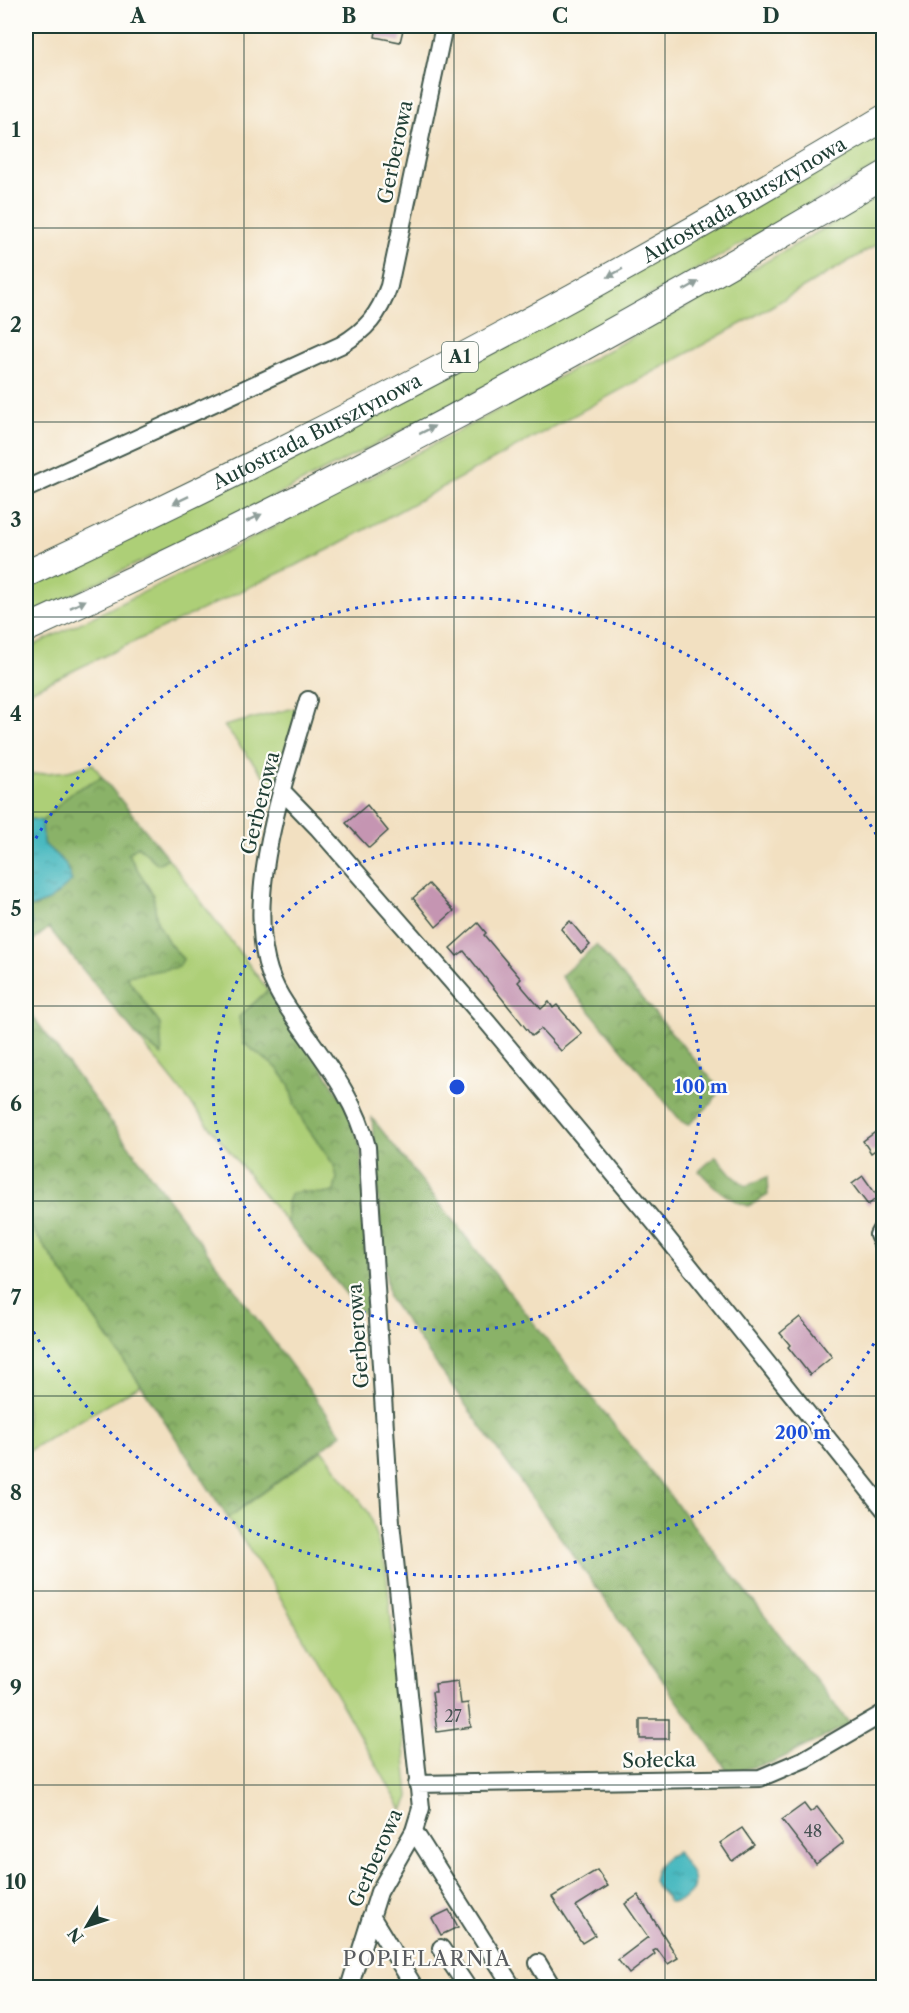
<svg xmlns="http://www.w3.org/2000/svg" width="909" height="2013" viewBox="0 0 909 2013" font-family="'Libre Caslon Text',serif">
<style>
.green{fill:#adcf77;stroke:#668656;stroke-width:1.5}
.forest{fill:url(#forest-crowns);stroke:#54784e;stroke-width:1.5}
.water{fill:url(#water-ripples);stroke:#347b7a;stroke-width:1.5}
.building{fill:#c595b2}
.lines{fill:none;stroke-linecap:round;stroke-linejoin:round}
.minor-casing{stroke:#3f5549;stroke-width:20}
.highway-casing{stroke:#3f5549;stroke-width:28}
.minor{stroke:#fff;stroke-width:16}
.highway{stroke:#fff;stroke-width:26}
.oneway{fill:#8f9e9a}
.grid{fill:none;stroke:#1f3d34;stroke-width:1.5;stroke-opacity:0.55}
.ring{fill:none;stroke:#1d4ed8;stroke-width:3;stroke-dasharray:3 6}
.labels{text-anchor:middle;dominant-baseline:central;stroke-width:4.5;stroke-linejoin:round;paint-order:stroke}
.number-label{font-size:16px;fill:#485354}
.shield{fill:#fdfcf7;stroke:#62766e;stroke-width:1.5}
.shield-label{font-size:18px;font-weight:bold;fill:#1f3d34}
.street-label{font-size:20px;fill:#1f3d34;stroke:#fdfcf7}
.neighbourhood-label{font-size:21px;letter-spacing:1.5px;fill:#595c60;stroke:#fdfcf7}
.centre{fill:#1d4ed8;stroke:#fdfcf7;stroke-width:3}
.ring-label{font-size:18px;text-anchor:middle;font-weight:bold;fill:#1d4ed8;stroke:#fdfcf7;stroke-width:4.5;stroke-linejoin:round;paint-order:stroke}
.neatline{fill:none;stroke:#1f3d34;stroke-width:2}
.grid-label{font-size:20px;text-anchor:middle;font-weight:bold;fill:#1f3d34}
</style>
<defs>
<pattern id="forest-crowns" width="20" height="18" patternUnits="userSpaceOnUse" patternTransform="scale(1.5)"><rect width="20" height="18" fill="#8ab268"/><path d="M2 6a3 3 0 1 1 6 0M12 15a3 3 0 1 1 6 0" fill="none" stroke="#709256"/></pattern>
<pattern id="water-ripples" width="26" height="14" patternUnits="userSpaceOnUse" patternTransform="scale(1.5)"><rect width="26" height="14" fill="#4ab9c0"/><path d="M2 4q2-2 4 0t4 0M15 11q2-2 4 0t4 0" fill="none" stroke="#3d989d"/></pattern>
</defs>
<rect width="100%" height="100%" fill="#fdfcf7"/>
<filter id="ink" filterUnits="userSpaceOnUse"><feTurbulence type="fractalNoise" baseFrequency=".0167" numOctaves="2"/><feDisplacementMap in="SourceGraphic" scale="12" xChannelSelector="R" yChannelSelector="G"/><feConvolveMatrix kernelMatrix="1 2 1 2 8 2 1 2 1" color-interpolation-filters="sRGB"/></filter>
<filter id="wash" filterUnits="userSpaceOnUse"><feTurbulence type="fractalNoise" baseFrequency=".008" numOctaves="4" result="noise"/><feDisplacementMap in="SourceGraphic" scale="24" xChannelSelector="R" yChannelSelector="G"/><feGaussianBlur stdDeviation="1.35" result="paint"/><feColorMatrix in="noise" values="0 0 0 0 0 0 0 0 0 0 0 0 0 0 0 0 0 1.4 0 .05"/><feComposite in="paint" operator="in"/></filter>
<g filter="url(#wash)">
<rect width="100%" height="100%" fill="#f2e0c1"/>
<path class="green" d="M883,130V163L566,344L407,428L246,511L26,617V586Z
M883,194V241L748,320L328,550L26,693V649C318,510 603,358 883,194Z
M298,707L276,791L224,726Z
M93,764L102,777L72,792L42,821L31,819L26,822V775L68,771Z
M138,846L158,864L168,858L268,990L239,1017L244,1043L277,1068L289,1084L294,1103L304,1123L334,1165L337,1178L334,1192L321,1195L300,1191L287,1202V1223L136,1035L161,1055L126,975L183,959L169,943L157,921L153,895L128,854Z
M26,1220L141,1385L26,1452Z
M323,1450L369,1513L386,1569L409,1797L403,1811L273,1585L228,1518Z"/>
<path class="forest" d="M102,777L168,858L158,864L138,846L128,854L153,895L157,921L169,943L183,959L179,967L126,976L160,1024L162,1055L136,1035L49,928L26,946V927L33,925L27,909L37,907L65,863L43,843L42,821L72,792Z
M596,945L720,1089L712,1103L688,1125L681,1121L561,976Z
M268,990L300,1033L345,1104L361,1148L372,1325L287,1223V1202L291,1193C306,1190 319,1196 334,1192L337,1178L334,1165L304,1123L294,1103L289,1084L277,1068L244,1043L239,1017Z
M26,1007L342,1434L228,1518L141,1385L26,1220Z
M372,1118L850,1724L774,1762L729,1773L389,1298L381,1239Z
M716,1156L732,1175L746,1186L767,1177L768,1195L749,1206C726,1199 715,1188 699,1171Z"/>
<path class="water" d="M31,819L42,821L43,843L65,863L72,881L49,901L27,909L33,925L26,927V822Z
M677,1852C683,1860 691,1869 693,1878C697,1893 682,1903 669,1902L653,1881C655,1867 663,1857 677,1852Z"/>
<g id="blocks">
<path class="building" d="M377,26H404L400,42L375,37Z
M367,805L388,831L369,848L346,823Z
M429,884L454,911L436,927L413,898Z
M570,921L590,945L581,953L561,929Z
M478,923L486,933L484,935L521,979L518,982L541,1009L549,1002L553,1008L557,1005L582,1034L561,1051L541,1029L532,1036L464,951L457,956L450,948Z
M884,1126V1144L871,1153L863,1141Z
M863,1176L878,1197L868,1205L852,1184Z
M800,1317L832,1357L810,1375L788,1347L790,1345L780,1333Z
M458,1681L461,1704L468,1703L471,1727L437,1732L432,1692H436L435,1684Z
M640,1719H669V1739H640Z
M804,1804L810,1812L817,1807L844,1842L816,1864L782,1820Z
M742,1828L754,1845L732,1861L720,1843Z
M597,1870L608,1886L576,1906L595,1935L582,1943L552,1897Z
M638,1895L678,1958L668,1964L657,1949L653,1951L655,1954L629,1974L618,1960L648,1937L625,1904Z
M449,1910L458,1927L441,1935L432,1918Z"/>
</g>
</g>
<g filter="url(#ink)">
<use href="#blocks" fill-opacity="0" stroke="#3f5549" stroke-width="1.5"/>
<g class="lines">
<g class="minor-casing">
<path id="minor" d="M26,489L341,345C366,330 379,315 389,286L444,26
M308,700C285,782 233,919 281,997C311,1046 354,1090 367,1147L391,1522L421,1808L414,1831L379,1892L349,1988
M283,792L318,828L488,1023L655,1223L884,1509
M884,1224L878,1235L884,1248
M417,1784L760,1778L805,1759L884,1713
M414,1831L512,1986
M371,1916L415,1988
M441,1948L468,1988
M538,1963L553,1988"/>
</g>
<g class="highway-casing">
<g id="highway">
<path id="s1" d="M26,574C319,437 606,285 884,118"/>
<path d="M26,629C320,495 606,340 884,175"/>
</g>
</g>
<use href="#minor" class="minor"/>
<use href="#highway" class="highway"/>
</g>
<defs><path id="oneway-solid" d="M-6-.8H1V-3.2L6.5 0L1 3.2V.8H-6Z" transform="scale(1.5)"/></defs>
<g class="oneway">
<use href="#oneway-solid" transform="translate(615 273) rotate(151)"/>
<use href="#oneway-solid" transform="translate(691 286) rotate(-30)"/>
<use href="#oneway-solid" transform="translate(427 430) rotate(-27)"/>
<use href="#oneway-solid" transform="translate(181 500) rotate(154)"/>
<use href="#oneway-solid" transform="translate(254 518) rotate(-26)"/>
<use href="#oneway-solid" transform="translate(78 604) rotate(-26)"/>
</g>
</g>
<path class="grid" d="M244,26V1988M454,26V1988M665,26V1988M26,228H884M26,422H884M26,617H884M26,812H884M26,1006H884M26,1201H884M26,1396H884M26,1591H884M26,1785H884"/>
<g class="ring">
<circle cx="457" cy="1087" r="244"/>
<path d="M883 1328A489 489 0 0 1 27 1320M27 854A489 489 0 0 1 883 846"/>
</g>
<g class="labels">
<g class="number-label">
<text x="453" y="1716">27</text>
<text x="813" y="1831">48</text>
</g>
<rect class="shield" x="442" y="342" width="36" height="30" rx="4.5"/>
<g class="shield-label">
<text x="460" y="357">A1</text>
</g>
<g class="street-label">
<text transform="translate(395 152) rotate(-78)">Gerberowa</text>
<text stroke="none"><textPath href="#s1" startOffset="810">Autostrada Bursztynowa</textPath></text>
<text stroke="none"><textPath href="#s1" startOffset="324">Autostrada Bursztynowa</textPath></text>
<text transform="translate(260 803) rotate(-76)">Gerberowa</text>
<text transform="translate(358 1336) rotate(-94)">Gerberowa</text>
<text transform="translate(659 1760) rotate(-1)">Sołecka</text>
<text transform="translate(375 1858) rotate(-66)">Gerberowa</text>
</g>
<g class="neighbourhood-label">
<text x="427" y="1958">POPIELARNIA</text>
</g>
</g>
<circle cx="457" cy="1087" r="9" class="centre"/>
<g class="ring-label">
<text x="701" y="1093">100 m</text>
<text x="803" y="1439">200 m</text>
</g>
<rect width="909" height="2013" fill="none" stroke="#fdfcf7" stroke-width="66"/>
<g transform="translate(87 1926) rotate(231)" stroke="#fdfcf7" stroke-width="4.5" paint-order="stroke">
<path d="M0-4.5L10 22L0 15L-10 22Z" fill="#1f3d34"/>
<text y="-9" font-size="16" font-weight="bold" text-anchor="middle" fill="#1f3d34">N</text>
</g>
<rect x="33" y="33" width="843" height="1947" class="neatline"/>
<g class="grid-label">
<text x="138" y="23">A</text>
<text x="349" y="23">B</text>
<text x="560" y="23">C</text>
<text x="771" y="23">D</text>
<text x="16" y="137">1</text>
<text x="16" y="332">2</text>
<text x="16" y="527">3</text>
<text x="16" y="721">4</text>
<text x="16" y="916">5</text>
<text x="16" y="1111">6</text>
<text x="16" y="1305">7</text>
<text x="16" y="1500">8</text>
<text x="16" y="1695">9</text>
<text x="16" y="1889">10</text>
</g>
</svg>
